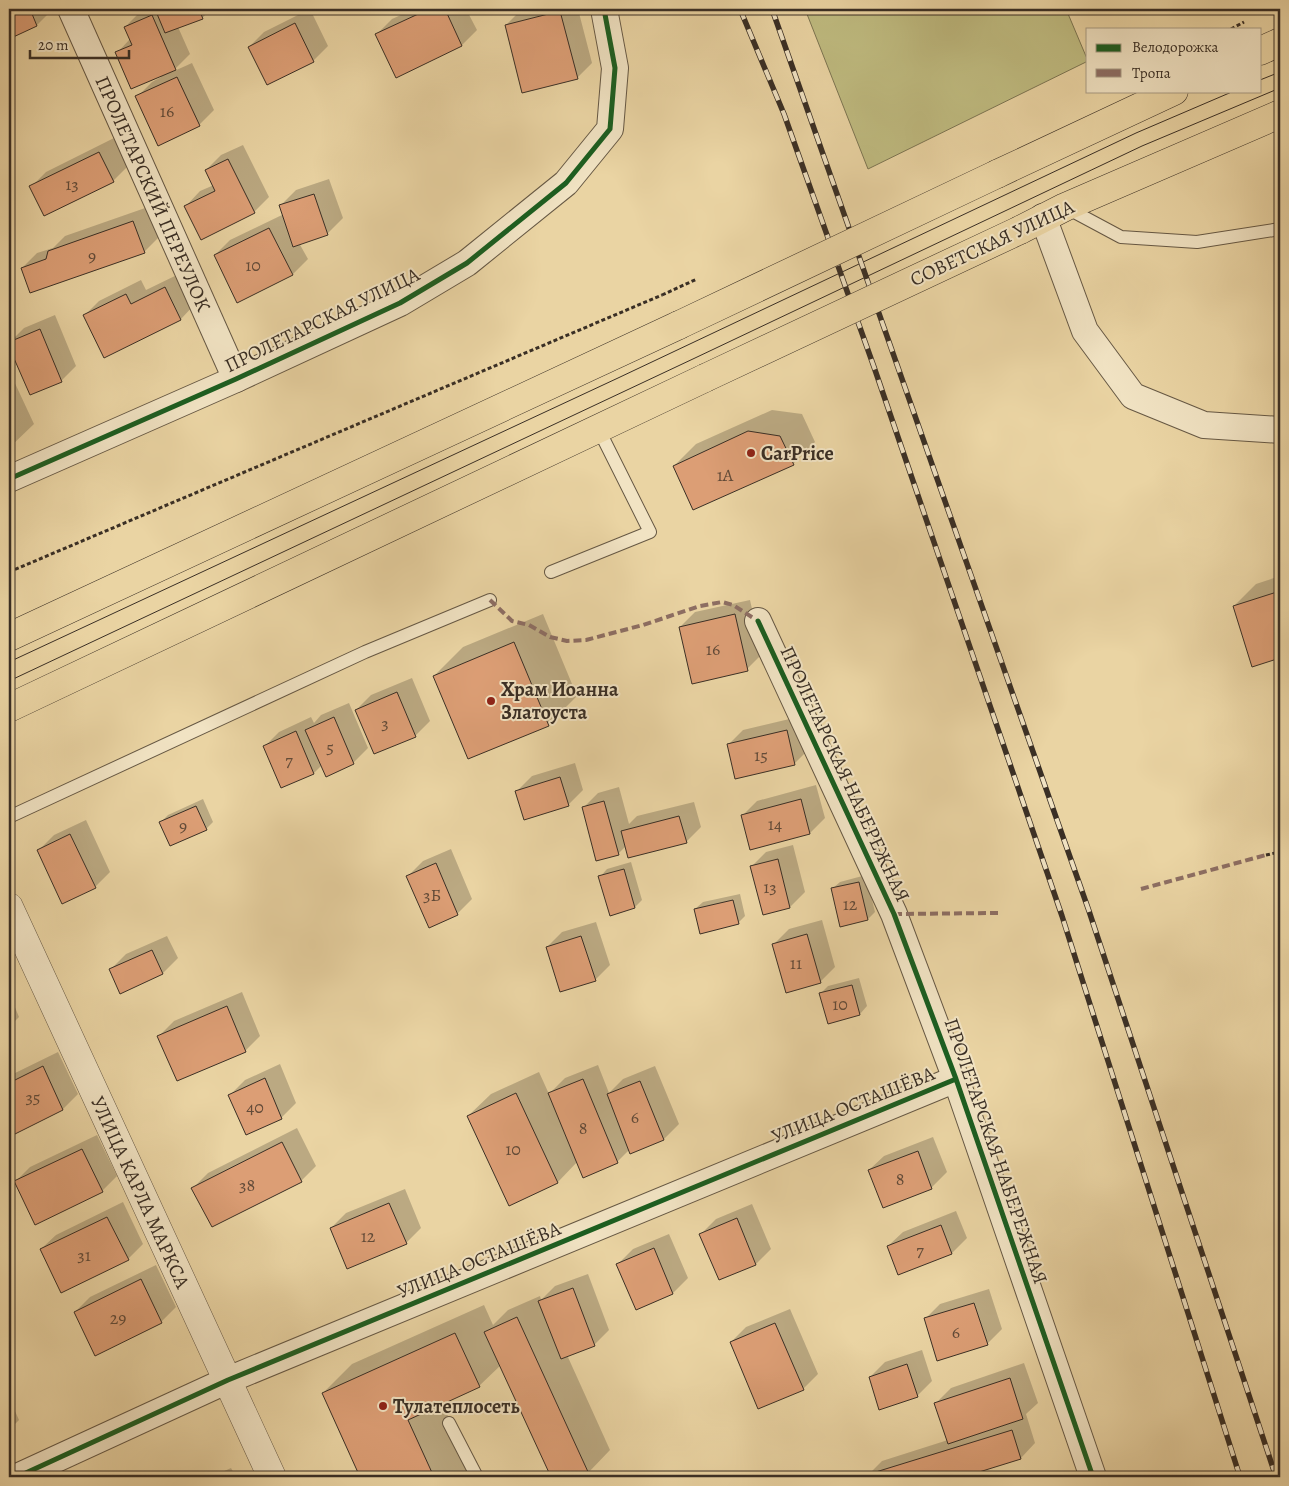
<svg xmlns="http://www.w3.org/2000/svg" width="1289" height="1486" viewBox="0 0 1289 1486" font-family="Alegreya,serif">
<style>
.green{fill:#bfbb80;stroke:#7c7552}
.shadow{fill:#0003}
.building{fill:#dc9e75;stroke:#3a2f25}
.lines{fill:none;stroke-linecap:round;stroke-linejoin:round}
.service-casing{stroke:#665844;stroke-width:14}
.minor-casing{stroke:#665844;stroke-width:28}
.tertiary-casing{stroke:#665844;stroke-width:29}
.primary-casing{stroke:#3a2f25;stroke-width:29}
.path{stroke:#3a2f25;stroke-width:3;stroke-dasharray:4 2.5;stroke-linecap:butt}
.service{stroke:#f1e3c3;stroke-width:12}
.minor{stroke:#f1e3c3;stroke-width:26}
.tertiary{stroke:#f1e3c3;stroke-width:28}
.primary{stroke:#ead4a3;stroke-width:28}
.tram{stroke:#3a2f25;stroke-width:1}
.rail-casing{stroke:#3a2f25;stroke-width:5.5}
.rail{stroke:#f1e3c3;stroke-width:4;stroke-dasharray:11;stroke-linecap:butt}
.primary-bridge-casing{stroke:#3a2f25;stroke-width:29;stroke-linecap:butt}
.path-bridge{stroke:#3a2f25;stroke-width:3;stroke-dasharray:4 2.5;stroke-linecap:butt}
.primary-bridge{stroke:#ead4a3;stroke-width:28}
.quiet{stroke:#8d6e63;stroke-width:4;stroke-dasharray:8 4;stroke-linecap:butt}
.cycleway-casing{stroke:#f1e3c3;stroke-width:8}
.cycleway{stroke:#1b5e20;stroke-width:5}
.poi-dot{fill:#8f2418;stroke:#f1e3c3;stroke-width:2}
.labels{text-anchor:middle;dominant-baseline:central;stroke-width:4;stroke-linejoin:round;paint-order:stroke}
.number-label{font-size:18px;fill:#624b39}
.street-label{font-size:20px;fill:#3a2f25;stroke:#f1e3c3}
.poi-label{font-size:20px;font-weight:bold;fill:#3a2f25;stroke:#f1e3c3;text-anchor:start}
</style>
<rect width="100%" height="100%" fill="#ead4a3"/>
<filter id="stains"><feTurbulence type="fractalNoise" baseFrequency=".004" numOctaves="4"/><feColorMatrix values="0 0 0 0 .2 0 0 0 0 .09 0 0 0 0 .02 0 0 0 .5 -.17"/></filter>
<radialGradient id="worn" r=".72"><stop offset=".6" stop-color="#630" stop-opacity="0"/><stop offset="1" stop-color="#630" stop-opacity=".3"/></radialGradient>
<path class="green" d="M805,9H1066L1088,61L868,169Z"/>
<path class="shadow" d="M9,9H51L52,10L37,25L9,38Z
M148,9H212L202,18L178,27L190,54L172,72L192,63L214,110L199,125L137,97L152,82L161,77L160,75L117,53L130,39L125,27L140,12Z
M310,9L328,46L313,61L249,47L264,32Z
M414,9H466L477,30L462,45L377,34L392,19Z
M527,9H578L592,63L577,78L506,25L521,10Z
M114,138L128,166L113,181L31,187L46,172Z
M243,145L269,197L254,212L186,206L200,191L214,185L206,170L221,155Z
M329,179L343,218L328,233L299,243L308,259L293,274L215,255L230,240L284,214L281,205L296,190Z
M148,207L159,237L144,252L22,268L37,253L53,248L65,236Z
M181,273L195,304L181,319L84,316L99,301L141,280L146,290Z
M55,315L76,366L61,381L30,394L9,343L24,328Z
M13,379L34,424L9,448V382Z
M772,410L802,414L815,442L793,464L674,466L696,444Z
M1280,576V657L1253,665L1234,606L1256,584Z
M750,600L762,654L747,669L680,627L695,612Z
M543,614L577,696L548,725L434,676L463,647Z
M412,678L430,721L415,736L356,710L371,695Z
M349,703L368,748L353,763L322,765L314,773L282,787L264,747L279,732L311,717L314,723L321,715Z
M802,716L809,749L794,764L728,745L743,730Z
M575,763L583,790L568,805L517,791L532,776Z
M816,785L825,818L810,833L750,848L742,816L757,801Z
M619,787L629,824L637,816L694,802L701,827L686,842L626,846L618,854L583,808L598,793Z
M203,799L213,822L206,829L161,822L168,815Z
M86,820L110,872L95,887L39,850L54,835Z
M793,845L805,892L790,907L764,914L751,867L766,852Z
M451,849L472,899L457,914L408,876L423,861Z
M631,862L642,900L635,907L600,877L607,869Z
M866,875L875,912L868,919L832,889L840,882Z
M740,894L745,916L738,923L695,909L703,902Z
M822,920L835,967L820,982L774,944L789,929Z
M596,922L610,965L595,980L547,947L562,932Z
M167,936L178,958L163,973L121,992L111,969L126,954Z
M859,978L867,1006L860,1014L828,1022L821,993L828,986Z
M242,992L260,1036L245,1051L159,1036L174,1021Z
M9,993L19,1017L9,1027Z
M58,1052L78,1094L63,1109L9,1136V1076Z
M280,1064L296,1103L282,1117L247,1133L230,1095L245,1080Z
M598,1065L609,1093L623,1079L655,1066L679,1124L664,1139L630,1149L617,1162L578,1161L558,1182L510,1204L468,1116L491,1094L539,1072L549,1094L565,1078Z
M297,1128L316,1166L301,1181L193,1188L208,1173Z
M97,1135L117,1176L102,1191L15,1182L30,1167Z
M933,1137L947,1172L932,1187L883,1206L869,1170L884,1156Z
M405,1189L421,1228L406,1243L331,1228L346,1213Z
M123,1202L143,1244L128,1259L41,1249L56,1235Z
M752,1204L771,1249L756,1264L719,1279L701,1234L716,1219Z
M956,1211L967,1238L952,1253L899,1274L888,1246L903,1232Z
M669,1234L688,1278L673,1293L618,1264L633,1249Z
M156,1265L176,1307L161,1322L75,1312L90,1297Z
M588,1274L609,1330L594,1345L567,1355L610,1450L588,1473L578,1477H552L501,1365L479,1386L442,1403L476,1477H361L323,1393L352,1364L484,1305L493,1325L508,1310L540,1296L541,1300L555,1286Z
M989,1289L1002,1329L987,1344L925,1319L940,1304Z
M790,1309L818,1374L803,1389L731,1342L746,1327Z
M922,1350L932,1381L917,1396L870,1377L885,1362Z
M1024,1363L1038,1403L1026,1414L1035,1443L1021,1458L959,1477H867V1476L882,1461L948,1440L936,1403L951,1388Z
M9,1398L19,1420L9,1430Z
M231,1468L236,1477H211Z"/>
<path class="building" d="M9,9H30L37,26L9,39Z
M155,9H199L203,19L165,33Z
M429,9H445L462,46L396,78L375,34Z
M560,11L578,79L522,93L505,25Z
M152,15L176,70L131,89L115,52L132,45L124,27Z
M295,23L314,62L267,85L248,47Z
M177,77L200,126L158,146L135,96Z
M99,152L114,182L44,216L29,186Z
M228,159L255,213L201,240L184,206L215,191L205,170Z
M314,194L328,235L293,247L279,205Z
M133,221L145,253L30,293L21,268L46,259L48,251Z
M269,228L293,275L237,303L214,255Z
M165,287L181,320L104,358L83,315L126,294L131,304Z
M40,329L62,382L30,395L9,347V342Z
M748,431L780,436L794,465L693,510L673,466Z
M1280,591V658L1252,667L1233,606Z
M735,614L748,671L692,684L679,627Z
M514,642L549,726L468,759L433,676Z
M397,692L416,737L374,754L355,710Z
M334,717L354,764L326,777L305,730Z
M787,730L795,765L735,779L727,744Z
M296,731L314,774L281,788L263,746Z
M560,777L569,806L524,820L515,791Z
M801,799L810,834L750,850L741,815Z
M604,801L619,855L596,861L582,807Z
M196,806L207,830L170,846L159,822Z
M679,816L687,843L628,858L621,831Z
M70,834L96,888L62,904L37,850Z
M778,859L790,908L763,915L750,866Z
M436,863L458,915L429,928L406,876Z
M624,869L635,908L610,916L598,876Z
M859,882L868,920L840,927L831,888Z
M733,900L739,924L700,934L694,909Z
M807,934L821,983L786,993L772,944Z
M581,936L596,981L560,992L546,947Z
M152,950L163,974L120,994L109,969Z
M852,985L860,1015L828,1024L819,993Z
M227,1006L246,1052L177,1081L157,1036Z
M43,1066L63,1110L9,1137V1083Z
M265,1078L282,1119L246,1135L228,1095Z
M583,1079L618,1163L583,1178L548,1093Z
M640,1081L664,1140L630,1154L607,1094Z
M516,1093L558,1183L509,1206L467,1116Z
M282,1142L302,1182L212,1227L191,1188Z
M82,1149L103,1192L35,1225L14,1181Z
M918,1151L932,1189L883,1208L868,1170Z
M389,1203L407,1244L347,1269L330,1228Z
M107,1217L129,1260L61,1293L40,1249Z
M737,1218L756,1265L719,1280L699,1234Z
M941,1225L952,1254L898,1275L887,1246Z
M654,1248L673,1294L636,1310L616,1264Z
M141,1279L162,1323L95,1356L74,1312Z
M573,1288L595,1346L561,1359L538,1301Z
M974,1303L988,1345L937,1361L924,1318Z
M517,1317L589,1474L581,1477H551L484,1332Z
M775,1323L804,1390L758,1409L730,1342Z
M455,1333L480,1387L408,1420L434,1477H360L322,1393Z
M907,1364L918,1397L879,1410L869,1377Z
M1010,1378L1023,1419L948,1444L934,1403Z
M1012,1430L1021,1459L963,1477H866V1475Z"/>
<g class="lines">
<g class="service-casing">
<path id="service" d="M1065,207L1121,237L1197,242L1280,229
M551,572L650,532L598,428
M9,817L365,652L490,600
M449,1423L477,1477"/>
</g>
<g class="minor-casing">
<g id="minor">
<path id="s1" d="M71,9L236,379"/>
<path d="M1043,217L1085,331L1133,396L1204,425L1280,430"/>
<path d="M9,479L236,379L400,303L467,263L566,183L610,129L615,68L604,9"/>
<path d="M758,621L894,914L956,1079L1093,1477"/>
<path d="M17,1477L228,1380L956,1079"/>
</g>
</g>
<g class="tertiary-casing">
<g id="tertiary">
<path id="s2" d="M9,907L272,1477"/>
</g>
</g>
<g class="primary-casing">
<path id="primary" d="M1260,51L1280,42
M997,174L1174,91
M1020,230L1065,207L1280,114
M9,637L679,325
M9,708L705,378"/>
</g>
<path class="path" d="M1263,13L1272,9
M1231,29L1244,22
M9,572L662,295
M1266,855L1280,852"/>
<use href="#service" class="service"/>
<use href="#minor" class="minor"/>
<use href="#tertiary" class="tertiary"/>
<use href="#primary" class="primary"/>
<path class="tram" d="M1260,80L1280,72
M9,662L618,378L1136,133L1234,91
M9,681L695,358L1142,146L1280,88"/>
<g class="rail-casing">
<path id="rail" d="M740,9L784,114L874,367L1062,916L1240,1477
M772,9L1089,911L1276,1477"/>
</g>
<use href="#rail" class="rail"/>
<g class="primary-bridge-casing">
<path id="primary-bridge" d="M679,325L997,174
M705,378L1020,230"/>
</g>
<path class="path-bridge" d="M662,295L697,279"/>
<use href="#primary-bridge" class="primary-bridge"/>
<path class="quiet" d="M490,600L512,621L529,625L550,637L567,641L586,640L643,625L700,606L722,602L733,605L758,621
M1141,889L1266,855
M894,914L999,913"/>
<g class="cycleway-casing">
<path id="cycleway" d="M9,479L236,379L400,303L467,263L566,183L610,129L615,68L604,9
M758,621L894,914L956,1079L1093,1477
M17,1477L228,1380L956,1079"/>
</g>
<use href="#cycleway" class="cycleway"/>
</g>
<g class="poi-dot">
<circle cx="751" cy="453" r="5"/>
<circle cx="491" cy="701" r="5"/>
<circle cx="383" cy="1406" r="5"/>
</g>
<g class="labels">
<g class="number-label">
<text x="167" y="111">16</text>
<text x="72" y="184">13</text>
<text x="92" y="256">9</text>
<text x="253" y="265">10</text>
<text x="725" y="475">1А</text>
<text x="713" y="649">16</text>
<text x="385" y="723">3</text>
<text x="330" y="747">5</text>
<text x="761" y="755">15</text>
<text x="289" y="760">7</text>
<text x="775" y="824">14</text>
<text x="183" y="826">9</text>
<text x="770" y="887">13</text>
<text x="432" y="895">3Б</text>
<text x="850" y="904">12</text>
<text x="796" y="963">11</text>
<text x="840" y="1004">10</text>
<text x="33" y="1097">35</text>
<text x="255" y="1107">40</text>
<text x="635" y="1117">6</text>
<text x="583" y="1128">8</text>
<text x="513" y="1149">10</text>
<text x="900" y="1179">8</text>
<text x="247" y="1185">38</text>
<text x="368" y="1236">12</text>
<text x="920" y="1250">7</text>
<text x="84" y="1255">31</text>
<text x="118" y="1318">29</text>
<text x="956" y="1332">6</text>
</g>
<g class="street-label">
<text stroke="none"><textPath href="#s1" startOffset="202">ПРОЛЕТАРСКИЙ ПЕРЕУЛОК</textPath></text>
<text transform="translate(992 243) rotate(-25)">СОВЕТСКАЯ УЛИЦА</text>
<text transform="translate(322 320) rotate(-26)">ПРОЛЕТАРСКАЯ УЛИЦА</text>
<text transform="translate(845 774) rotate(65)">ПРОЛЕТАРСКАЯ НАБЕРЕЖНАЯ</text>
<text transform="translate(853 1105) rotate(-22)">УЛИЦА ОСТАШЁВА</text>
<text transform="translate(996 1151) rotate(71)">ПРОЛЕТАРСКАЯ НАБЕРЕЖНАЯ</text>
<text stroke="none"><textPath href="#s2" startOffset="314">УЛИЦА КАРЛА МАРКСА</textPath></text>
<text transform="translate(479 1260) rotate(-22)">УЛИЦА ОСТАШЁВА</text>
</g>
<g class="poi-label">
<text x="761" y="453">CarPrice</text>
<text x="501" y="689">Храм Иоанна<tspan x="501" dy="23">Златоуста</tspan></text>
<text x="393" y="1406">Тулатеплосеть</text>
</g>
</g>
<rect width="1289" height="1486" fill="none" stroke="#ead4a3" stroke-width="30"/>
<rect x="10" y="10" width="1269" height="1466" fill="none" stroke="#3a2f25" stroke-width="2.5"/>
<rect x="15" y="15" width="1259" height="1456" fill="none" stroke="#3a2f25"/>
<rect x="1086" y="28" width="175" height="65" fill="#f1e3c3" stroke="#a89b84"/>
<rect x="1096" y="44" width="25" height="8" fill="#1b5e20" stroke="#a89b84"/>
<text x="1132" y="52" font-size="15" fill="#3a2f25">Велодорожка</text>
<rect x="1096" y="69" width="25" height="8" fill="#8d6e63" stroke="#a89b84"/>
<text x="1132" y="78" font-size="15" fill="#3a2f25">Тропа</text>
<path d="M30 50v8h99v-8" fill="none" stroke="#3a2f25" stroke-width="2.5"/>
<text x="38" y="50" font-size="15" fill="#3a2f25" stroke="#f1e3c3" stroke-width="4" paint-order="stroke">20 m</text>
<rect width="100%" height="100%" filter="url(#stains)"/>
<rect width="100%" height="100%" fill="url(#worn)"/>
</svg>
